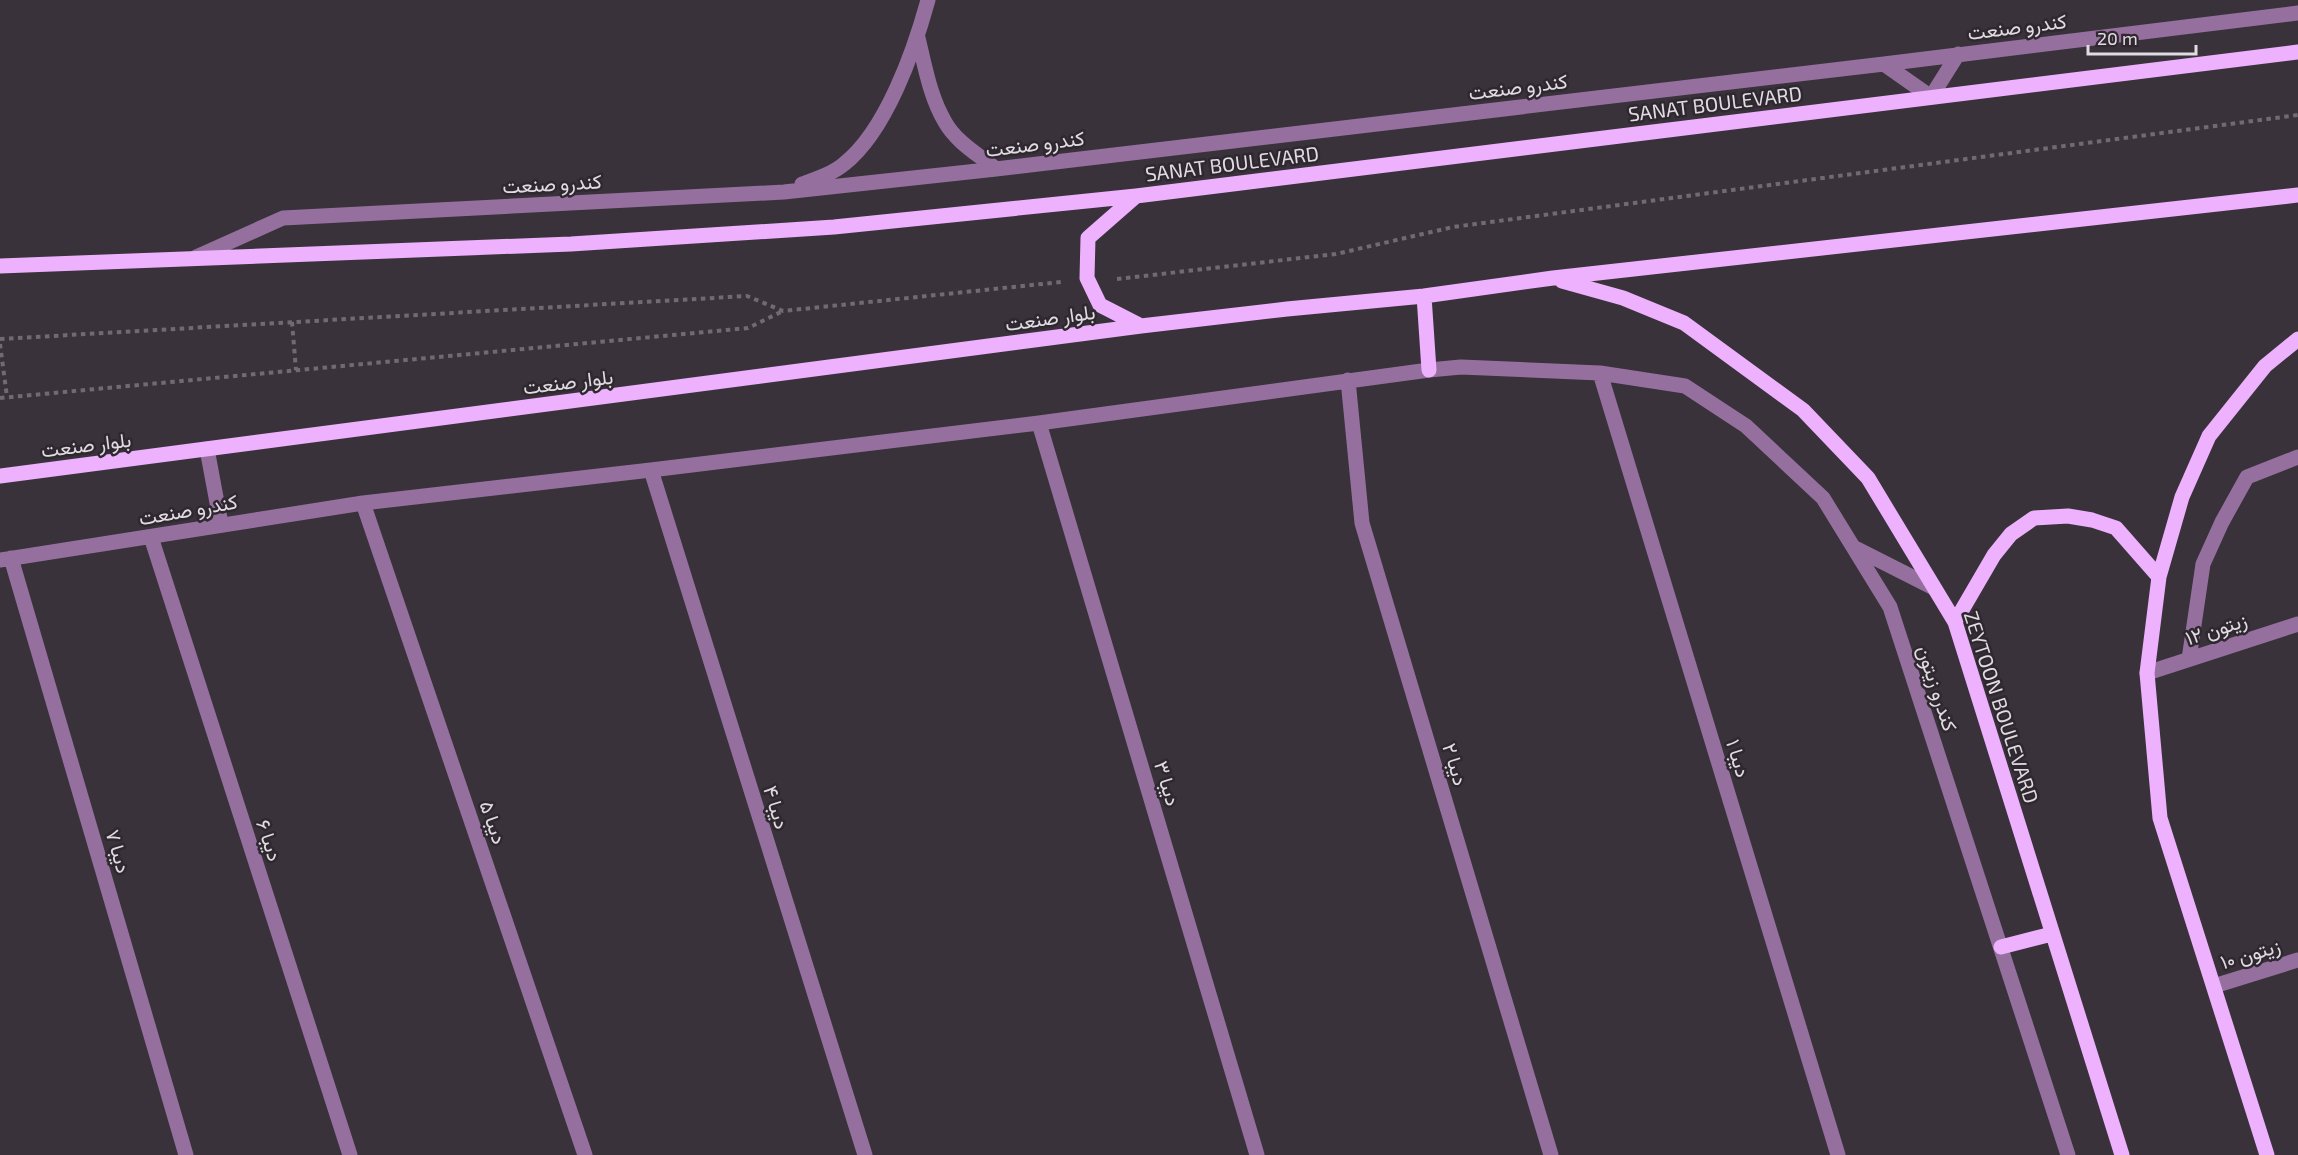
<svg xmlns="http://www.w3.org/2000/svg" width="2298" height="1155" viewBox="0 0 2298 1155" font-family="'Exo 2',Vazirmatn,sans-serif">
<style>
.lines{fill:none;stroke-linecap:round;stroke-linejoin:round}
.path{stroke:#706a72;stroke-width:4;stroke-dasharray:4.5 4.5;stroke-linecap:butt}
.minor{stroke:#95709f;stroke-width:15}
.major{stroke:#eeb1fd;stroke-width:15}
.labels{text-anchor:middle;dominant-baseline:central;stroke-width:5;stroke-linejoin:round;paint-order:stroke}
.street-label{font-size:20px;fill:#e0dce1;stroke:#2f2830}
</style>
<rect width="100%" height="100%" fill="#39323b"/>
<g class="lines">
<path class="path" d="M1117,279L1336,254L1453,227L2298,115
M292,322L296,370
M0,339L747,296L783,311L1061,282
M0,344L7,397
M0,398L748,328L783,311"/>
<path class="minor" d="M918,38C925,66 930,97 945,122C956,142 979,155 996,169
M1884,64L2298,13
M802,184C816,179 832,174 844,164C886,131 914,51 928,0
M196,257L283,218L784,192L996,169L1884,64L1931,97L1958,54
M1600,373L1838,1155
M1348,380L1362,523L1551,1155
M1039,423L1257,1155
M207,449L221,524
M651,470L865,1155
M363,503L585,1155
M151,537L350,1155
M1853,547L1934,588
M11,558L186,1155
M0,560L363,503L651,470L1039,423L1429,370L1461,367L1600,373L1685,386L1746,426L1823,498L1890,607L2068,1155
M2189,659L2203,564L2222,522L2247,477L2298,457
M2147,673L2298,624
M2214,986L2298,960"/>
<path class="major" d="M1136,196L1088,238L1087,278L1100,305L1141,326
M0,266L571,244L834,227L1136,196L2298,52
M1562,281L1623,298L1684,323L1803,410L1868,478L1955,622L2122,1155
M1424,296L1429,370
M0,476L1141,326L1287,309L1424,296L1553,278L2298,195
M1955,622L1994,555L2011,534L2034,518L2068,516L2092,520L2116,528L2159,577
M2001,947L2052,934
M2267,1155L2160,818L2147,673L2159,577L2182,497L2209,436L2265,366L2298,339"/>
</g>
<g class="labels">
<g class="street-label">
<text transform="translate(2017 26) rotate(-7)">کندرو صنعت</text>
<text transform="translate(1518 86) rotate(-7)">کندرو صنعت</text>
<text transform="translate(1715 103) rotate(-7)">SANAT BOULEVARD</text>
<text transform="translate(1035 143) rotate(-7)">کندرو صنعت</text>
<text transform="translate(1232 163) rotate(-7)">SANAT BOULEVARD</text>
<text transform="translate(552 183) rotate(-3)">کندرو صنعت</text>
<text transform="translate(1050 317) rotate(-8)">بلوار صنعت</text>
<text transform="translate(568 381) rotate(-7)">بلوار صنعت</text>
<text transform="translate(86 444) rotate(-7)">بلوار صنعت</text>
<text transform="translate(188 509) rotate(-10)">کندرو صنعت</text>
<text transform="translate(2216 628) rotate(-18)">زیتون ۱۲</text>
<text transform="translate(1938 688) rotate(72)">کندرو زیتون</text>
<text transform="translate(2002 707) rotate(72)">ZEYTOON BOULEVARD</text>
<text transform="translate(1739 758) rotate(73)">دیبا ۱</text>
<text transform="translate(1456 764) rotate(73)">دیبا ۲</text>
<text transform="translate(1168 783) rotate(73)">دیبا ۳</text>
<text transform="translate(777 807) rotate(73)">دیبا ۴</text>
<text transform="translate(494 822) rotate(71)">دیبا ۵</text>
<text transform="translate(270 840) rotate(72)">دیبا ۶</text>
<text transform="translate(119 851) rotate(74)">دیبا ۷</text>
<text transform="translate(2250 953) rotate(-17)">زیتون ۱۰</text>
</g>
</g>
<path d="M2088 45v9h108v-9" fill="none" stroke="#e0dce1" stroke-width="3"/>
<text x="2097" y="45" font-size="18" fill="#e0dce1" stroke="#2f2830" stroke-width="4.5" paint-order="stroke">20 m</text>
</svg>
